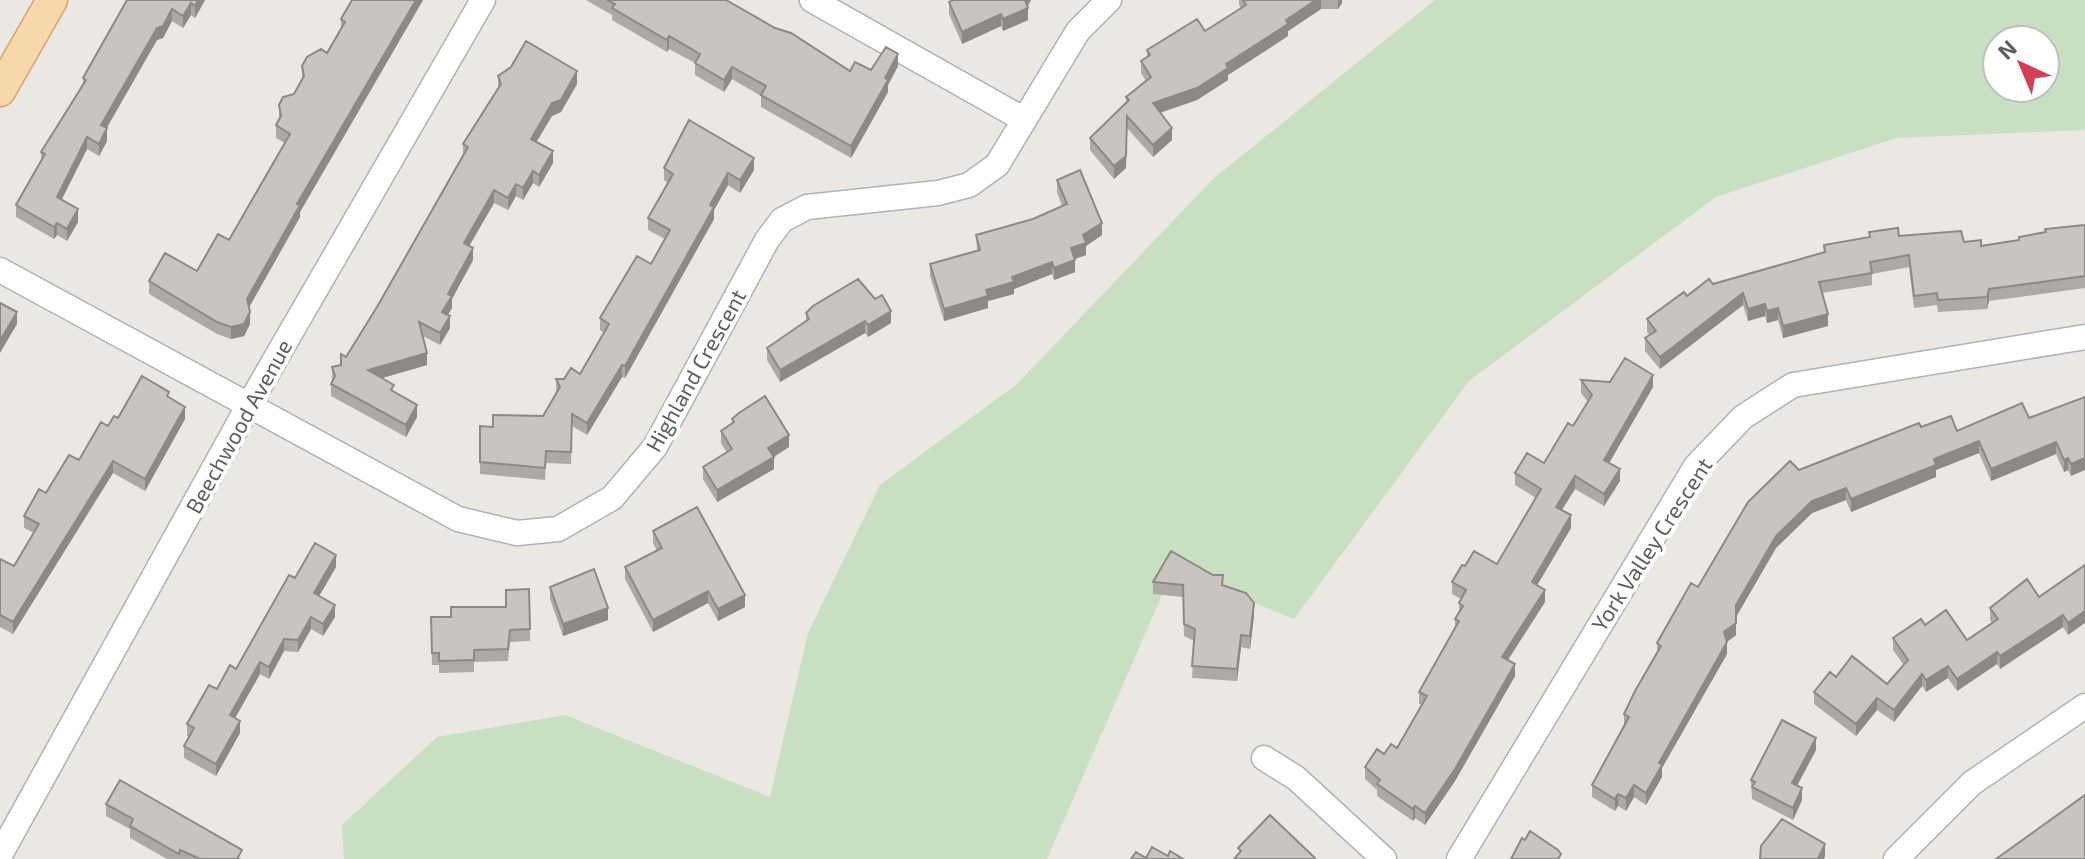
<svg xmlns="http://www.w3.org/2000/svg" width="2085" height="859" viewBox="0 0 2085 859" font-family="'Exo 2',sans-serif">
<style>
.green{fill:#c8e0c1;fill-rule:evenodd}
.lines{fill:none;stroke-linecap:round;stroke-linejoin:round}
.minor-casing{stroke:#afb3b6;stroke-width:27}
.major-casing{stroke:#e19f65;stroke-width:33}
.minor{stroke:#fff;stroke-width:24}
.major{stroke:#f6d8ac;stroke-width:30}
.wall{fill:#ada9a5}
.shaded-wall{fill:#8d8986}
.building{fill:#c9c4c0;stroke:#8d8986;stroke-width:2}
.labels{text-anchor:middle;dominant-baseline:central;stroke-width:8;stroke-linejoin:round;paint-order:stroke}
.street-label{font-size:22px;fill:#5a5f61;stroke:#fff}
</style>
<rect width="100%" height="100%" fill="#ebe7e2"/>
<path class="green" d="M1435,0H2085V130L1896,138L1716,197L1469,381L1294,619L1173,570L1047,859H344L342,825L437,737L565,715L770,797L808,633L880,485L1017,384L1214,178ZM1997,40H2045V88H1997Z"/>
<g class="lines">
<g class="minor-casing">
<path id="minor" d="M812,0L1023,119
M0,270L458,519L517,533L558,529L612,498L655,447L767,240L782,220L807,207L938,193L969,185L997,165L1078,31L1109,0
M1264,758L1296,778L1384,859
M0,855L250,403L483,0
M1459,859L1696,466L1743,417L1793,385L2085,337
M1896,859L1972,783L2085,706"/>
</g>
<g class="major-casing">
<path id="major" d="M0,91L52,0"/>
</g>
<use href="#minor" class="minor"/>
<use href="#major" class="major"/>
</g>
<path class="wall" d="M127,0H205L195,18L191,15L183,28L172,21L163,38L157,40L107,128V141L99,156L87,149L61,199L78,222L67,241L57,235L54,239L16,217V205L41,161V152L83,84V78Z
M352,0H423L300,212V217L249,307L250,324L244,336L231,339L217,334L149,294V281L197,271L229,240L285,143L276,138V125L279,119V105L294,94L302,79V66L327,53L341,29V19Z
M586,0H726L850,71L871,70L898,66L888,85V92L851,158L761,107V96L732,79L724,92L695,75V63L669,49L667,52L612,20V15Z
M1031,0L1028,6V20L1003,31L1001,26L962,44L949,14V2Z
M1239,0H1342V3L1338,9H1321L1288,31V36L1228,75V80L1197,100L1160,113L1172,140L1153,157L1127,128L1126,168L1114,179L1090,150V138L1126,102V97L1146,81L1141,73V61L1147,57V50L1205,31L1241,8L1239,5Z
M498,76L577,84L561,112L552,116L536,142L553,163L539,187L533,183L523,200L516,196L508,210L494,203L469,246L473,260L452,299V308L448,315L450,328L440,345L423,336L427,365L382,378L417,417L406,437L331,396V384L332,381V367L341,365L377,307L463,154V144L498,89Z
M664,168L754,170L740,193L728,185L714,210V219L625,378L622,377L587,435L572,426L571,464L546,463L545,480L480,474V426L493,427L543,416L556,392V379H564L580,374L604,333L600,330V318L651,264L665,239L648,230V218L668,183L664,180Z
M1057,180L1102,235L1086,246V255L1075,259V272L1054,280L1052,274L1014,289V294L988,301V308L944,321L930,276V264L977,250L976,235L1033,219L1062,206L1057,192Z
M2085,225V288L1989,301L1987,309L1938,312L1937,305L1914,308L1909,267L1872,274V285L1822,293L1828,326L1783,338L1778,320L1767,323L1765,316L1748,321L1743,305L1660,369L1645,351V338L1650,335L1647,332V319L1687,296L1713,284L1824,252V245L1869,238V232L1964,242L1981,246L2019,240Z
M806,313L891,323L868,337L865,333L780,382L767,360V348L806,321Z
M1581,380L1653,387L1609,463L1620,481L1604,506L1575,489L1562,510L1571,528L1537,585L1545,602L1508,660L1515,676L1455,781L1425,825L1415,818L1413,821L1377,796V790L1365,779V767L1384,754L1397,748L1422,705L1419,704V692L1455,627V619L1459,614V603L1461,599L1452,594V582L1465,566L1497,564L1536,498L1515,485V473L1544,463L1573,426L1588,402L1581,393Z
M2085,397L2071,476L2068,470L2064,472L2056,454L1991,481L1979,453L1936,470V477L1851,512L1846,500L1812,513L1776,548L1736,617V635L1727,642V654L1662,768V777L1646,805L1634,797L1626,811L1618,806L1615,811L1592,797V785L1624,726V714L1657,654V643L1698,587L1799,470L1921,427L1957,431L2029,418Z
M169,398L185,419L145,491L113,473L13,634L0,627V559L14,566L34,533L24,528V516L118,418Z
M732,419L789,447L774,457V469L717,502L703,479V467L727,453L721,443V431L732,424Z
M653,531L745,607L718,621L708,603L653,632L625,579V567L657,551L653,543Z
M2085,565L2068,635L2063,627L2000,669L1997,664L1957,691L1948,678L1926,692L1922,686L1894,722L1877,710L1856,736L1814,704V692L1836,677L1887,684L1904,665L1893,650V638L1925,625L1967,640L1992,623L1990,620V608L2039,597Z
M336,567L319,596L335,617L323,636L311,629L298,652L284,651L269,679L260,674L235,718L240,733L216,776L184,758V746L189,737L187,736V724L236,669L295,578Z
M1153,582L1223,586L1254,616L1250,649L1241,647L1237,681L1192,678L1194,641L1184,636L1183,597L1153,594Z
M550,587L608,620L563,636L550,599Z
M529,589L530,641L510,642L508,661L474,662V672L439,673V665H432L431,617H451L506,607Z
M1816,750L1797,786L1802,800L1793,820L1752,799L1751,780Z
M106,804L242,859H167L130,838V829L106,816Z"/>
<path class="shaded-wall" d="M198,0H205L195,18V6Z
M416,0H423L300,212V217L247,311V299L297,204Z
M1024,0H1031L1026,8H1028V20L1003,31V19Z
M1316,0H1321V9L1288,31V36L1228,75V80L1197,100L1153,115V103L1226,64L1286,20Z
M1338,0H1342V3L1338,9Z
M191,3V15L183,28V16Z
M172,9V21L163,38L157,40L101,137V125L157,28Z
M1001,14V26L962,44V32Z
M669,36V49L667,52V40Z
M898,54V66L888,85V92L851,158V146Z
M732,67V79L724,92V80Z
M577,71V84L561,112L552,116L531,151V139L552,103Z
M1127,116L1126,168L1114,179V166Z
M107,128V141L99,156V144Z
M1172,128V140L1153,157V145Z
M87,137V149L57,209V197Z
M553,151V163L539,187V175Z
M754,158V170L740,193V180Z
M533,171V183L523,200V188Z
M728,173V185L714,210V219L625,378V366L710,205Z
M516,184V196L508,210V198Z
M494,190V203L464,255V243Z
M78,209V222L67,241V229Z
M57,223V235L54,239V227Z
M1102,223V235L1086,246V255L1071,260V248L1083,235Z
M473,248V260L452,299V308L442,324V312L448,294Z
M1075,260V272L1054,280V268Z
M1052,262V274L1014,289V294L988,301V308L944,321V309L1012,277Z
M1989,289V301L1987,309V297Z
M1743,293V305L1660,369V357Z
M1765,304V316L1748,321V309Z
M1778,308V320L1767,323V311Z
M891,311V323L868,337V325Z
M17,312V324L0,353V341Z
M250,312V324L244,336L231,339V327Z
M1828,314V326L1783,338V326Z
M450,316V328L440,345V333Z
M865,321V333L780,382V370Z
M427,353V365L368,382V370Z
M622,365V377L587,435V423Z
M1653,375V387L1604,472V460Z
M417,405V417L406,437V425Z
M185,407V419L145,491V479Z
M789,435V447L768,460V448Z
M1979,441V453L1936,470V477L1851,512V499L1934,459Z
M2056,442V454L1991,481V469Z
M774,457V469L717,502V490Z
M2068,458V470L2064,472V460Z
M2085,458V470L2071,476V464Z
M113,461V473L13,634V622Z
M1620,469V481L1604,506V494Z
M1575,476V489L1556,519V507Z
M1846,488V500L1812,513L1776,548L1736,617V635L1724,644V632L1736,605L1776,536L1812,501Z
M1571,515V528L1532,594V582Z
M336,555V567L314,605V593Z
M1545,590V602L1502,669V657Z
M708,591V603L653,632V620Z
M745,595V607L718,621V609Z
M1254,603V616L1250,649V636Z
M335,605V617L323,636V624Z
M608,608V620L563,636V624Z
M2085,611V623L2068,635V623Z
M2063,615V627L2000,669V656Z
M311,617V629L298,652V640Z
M1241,635V647L1237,681V669Z
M284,639V651L269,679V667Z
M1727,642V654L1662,768V777L1646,805V793L1659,763Z
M1997,652V664L1957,691V679Z
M260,662V674L230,727V715Z
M1515,664V676L1455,781L1425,825V813Z
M1948,666V678L1926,692V680Z
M1922,674V686L1894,722V710Z
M1877,698V710L1856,736V724Z
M240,721V733L216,776V764Z
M1816,738V750L1792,795V783Z
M1634,785V797L1626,811V798Z
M1802,788V800L1793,820V808Z
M1618,794V806L1615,811V799Z
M1415,806V818L1413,821V809Z
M1825,844V856L1824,859H1818Z"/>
<path class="building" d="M127,0H198L195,6L191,3L183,16L172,9L163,26L157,28L101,125L107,128L99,144L87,137L57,197L78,209L67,229L57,223L54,227L16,205L45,154L41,152L86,80L83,78Z
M352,0H416L297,204L300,205L247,299L250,312L244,324L231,327L217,322L149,281L165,253L197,271L218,234L229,240L290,134L276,125L281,116L279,105L283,97L294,94L304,76L302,66L307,57L321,49L327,53L345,22L341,19Z
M607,0H726L775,28L791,33L850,71L855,62L871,70L886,47L898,54L885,78L888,80L851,146L761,95L766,86L732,67L724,80L695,63L700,54L669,36L667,40L612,8L615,4Z
M953,0H1025L1028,8L1003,19L1001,14L962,32L949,2Z
M1243,0H1316L1286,20L1288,24L1226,64L1228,68L1197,88L1153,103L1172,128L1153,145L1127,116L1126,156L1114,166L1090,138L1129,100L1126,97L1151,77L1141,61L1150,55L1147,50L1197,19L1205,31L1246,5Z
M526,41L577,71L561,100L552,103L531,139L553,151L539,175L533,171L523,188L516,184L508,198L494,190L464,243L473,248L448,294L452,296L442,312L450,316L440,333L419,322L427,353L368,370L394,385L391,390L417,405L406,425L331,384L335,376L332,367L341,365V354L346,357L377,307L468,147L463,144L501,84L498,76L511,67Z
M689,120L754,158L740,180L728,173L710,205L714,207L625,366L622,365L587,423L572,414L571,452L546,451L545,468L480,462V426L493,427V415L543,416L560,387L556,379H564L571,368L580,374L609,324L600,318L637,256L651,264L670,230L648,218L673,174L664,168Z
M1080,170L1102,223L1083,235L1086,243L1071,248L1075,260L1054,268L1052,262L1012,277L1014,282L986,290L988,296L944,309L930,264L980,250L976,235L1033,219L1067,204L1057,180Z
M2085,225V276L1989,289L1987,297L1938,300L1937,293L1914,296L1909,255L1870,262L1872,273L1819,282L1828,314L1783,326L1778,308L1767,311L1765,304L1748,309L1743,293L1660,357L1645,338L1656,331L1647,319L1684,292L1687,296L1709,279L1713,284L1825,252L1824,245L1870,237L1869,232L1898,228L1899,236L1961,231L1964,242L1981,240V246L2019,240V237L2046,232L2045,229Z
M858,279L875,299L882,295L891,311L868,325L865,321L780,370L767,348L809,319L806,313L813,306Z
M0,303L17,312L0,341Z
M1625,358L1653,375L1604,460L1620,469L1604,494L1575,476L1556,507L1571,515L1532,582L1545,590L1502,657L1515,664L1455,769L1425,813L1415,806L1413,809L1377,784L1380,780L1365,767L1377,749L1384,754L1391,744L1397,748L1427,696L1419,692L1459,621L1455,619L1463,606L1459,603L1466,590L1452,582L1462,565L1465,566L1474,551L1497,564L1541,489L1515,473L1527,453L1544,463L1568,423L1573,426L1592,395L1581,380L1610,382Z
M142,376L169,392L167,396L185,407L145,479L113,461L13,622L0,615V559L14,566L39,524L24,516L39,489L46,493L69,455L79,460L101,422L108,426L114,416L118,418Z
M765,396L789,435L768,448L774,457L717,490L703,467L732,449L721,431L734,422L732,419L739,413Z
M2085,397V458L2071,464L2068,458L2064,460L2056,442L1991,469L1979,441L1934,459L1936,465L1851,499L1846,488L1812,501L1776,536L1736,605V623L1724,632L1727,642L1659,763L1662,765L1646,793L1634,785L1626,798L1618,794L1615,799L1592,785L1629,717L1624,714L1635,691L1661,646L1657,643L1691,583L1698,587L1748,502L1790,461L1799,470L1919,423L1921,427L1951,416L1957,431L2022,403L2029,418Z
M697,507L745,595L718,609L708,591L653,620L625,567L662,548L653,531Z
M315,543L336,555L314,593L335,605L323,624L311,617L298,640L284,639L269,667L260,662L230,715L240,721L216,764L184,746L194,728L187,724L209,685L217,689L230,665L236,669L289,575L295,578Z
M1171,551L1213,575H1223L1222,585L1246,593L1254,603L1250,636L1241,635L1237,669L1192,666L1195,629L1184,624L1183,585L1153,582Z
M2085,565V611L2068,623L2063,615L2000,656L1997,652L1957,679L1948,666L1926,680L1922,674L1894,710L1877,698L1856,724L1814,692L1830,672L1836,677L1852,656L1887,684L1908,660L1893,638L1921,619L1925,625L1946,610L1967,640L1998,619L1990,608L2027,579L2039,597Z
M594,569L608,608L563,624L550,587Z
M529,589L530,629L510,630L508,649L474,650V660L439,661V653H432L431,617H451V607H506V590Z
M1782,720L1816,738L1792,783L1802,788L1793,808L1752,787L1755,782L1751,780Z
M120,780L242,850L237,859H200L180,850L179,854L130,826L133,819L106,804Z
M2085,795V859H1996Z
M1270,815L1315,858L1314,859H1234L1241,851L1238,848Z
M1782,819L1825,844L1818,859H1760L1761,846Z
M1530,831L1558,850L1561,854L1558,859H1511L1522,838L1525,840Z
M1152,847L1168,856L1170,851L1183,859H1131L1136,852L1146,858Z"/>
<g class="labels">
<g class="street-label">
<text transform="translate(695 370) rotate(-61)">Highland Crescent</text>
<text transform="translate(238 426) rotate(-61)">Beechwood Avenue</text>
<text transform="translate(1651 544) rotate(-57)">York Valley Crescent</text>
</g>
</g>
<g transform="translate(2021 64) rotate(316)"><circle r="38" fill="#ffffff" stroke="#bdbfc0" stroke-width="2"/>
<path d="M0-6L14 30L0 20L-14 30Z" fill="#d53e57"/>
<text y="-12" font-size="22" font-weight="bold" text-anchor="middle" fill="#5a5f61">N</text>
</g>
</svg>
